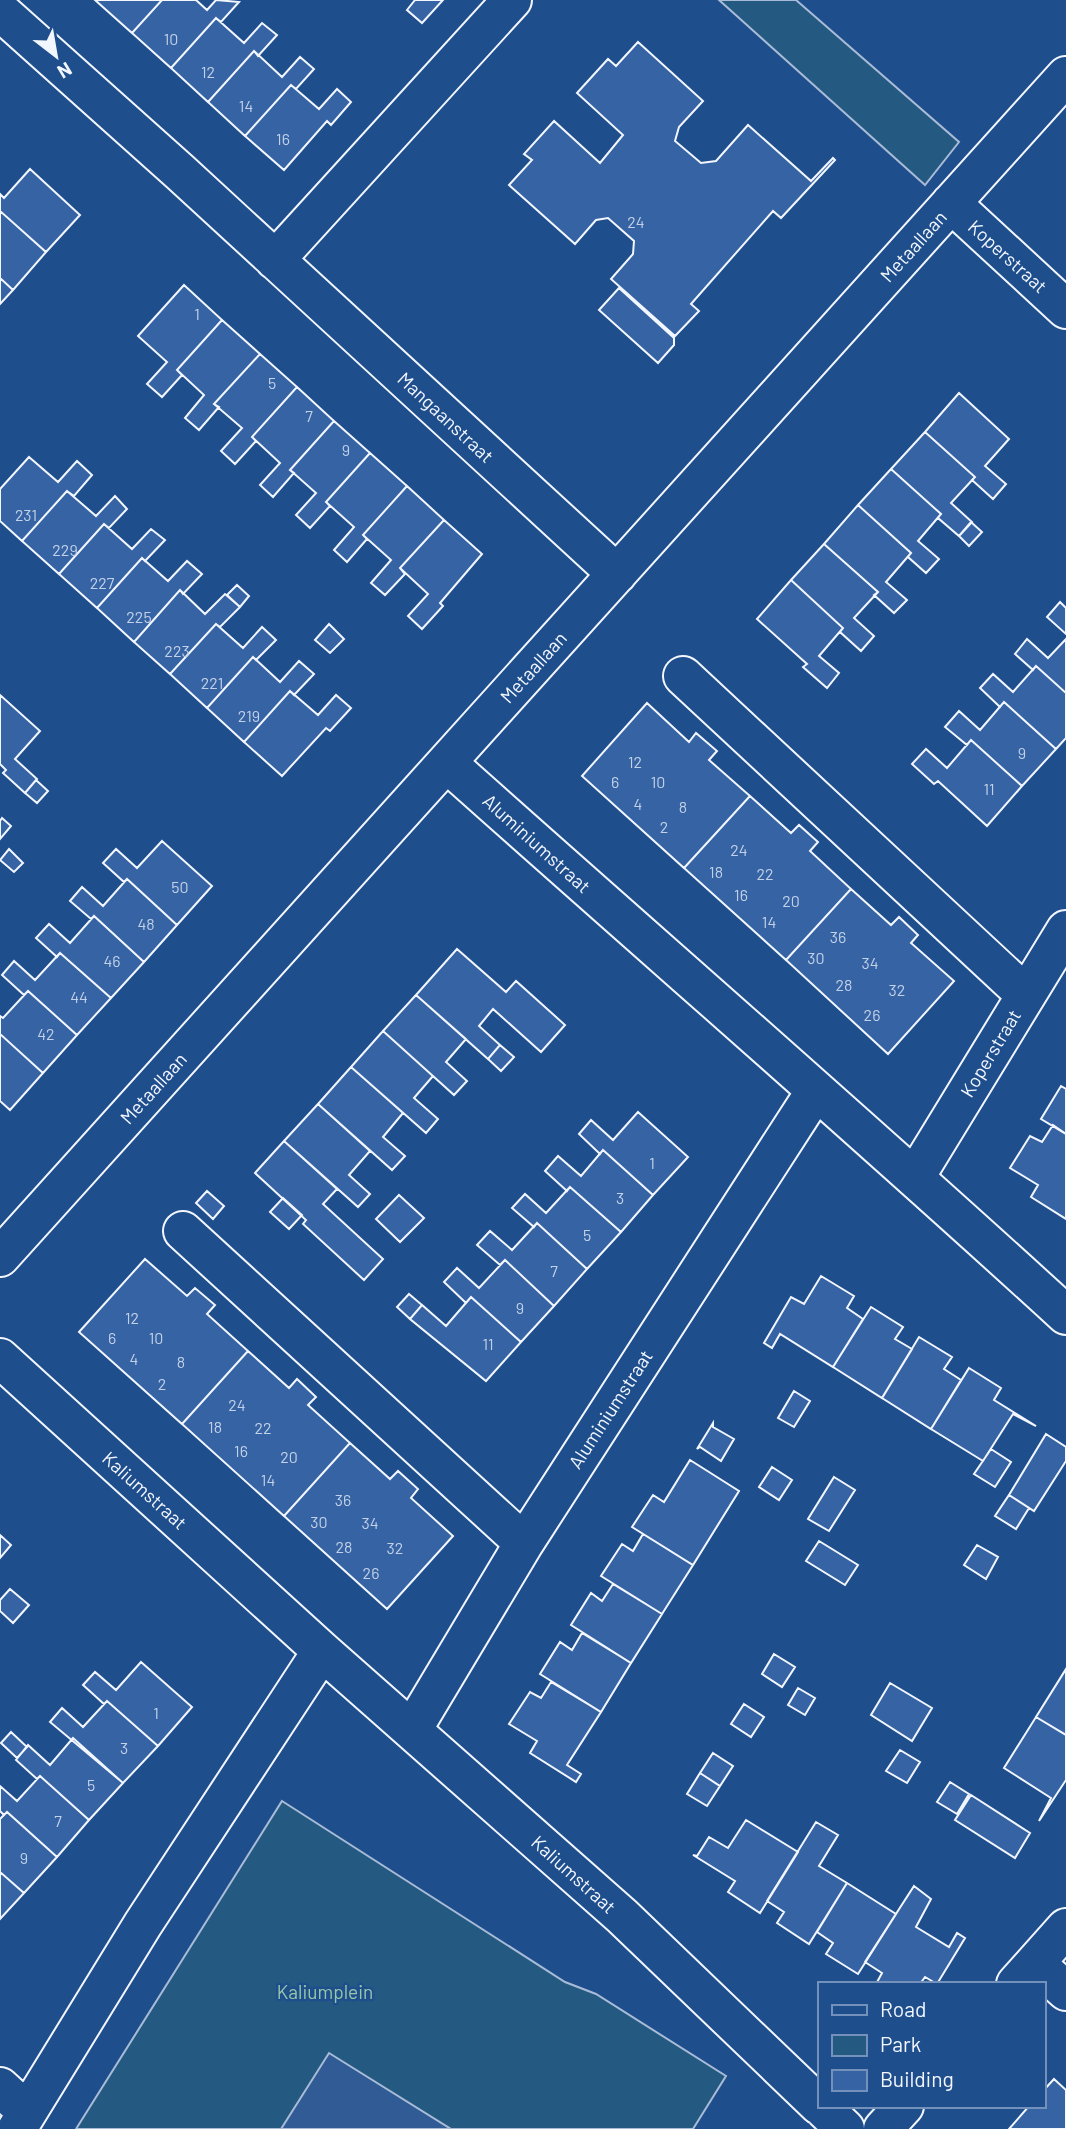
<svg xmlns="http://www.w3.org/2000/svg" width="1066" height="2129" viewBox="0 0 1066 2129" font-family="Barlow,sans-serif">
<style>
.green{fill:#245a82;stroke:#a8bbd7;stroke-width:2}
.parking{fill:#305b95;stroke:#a8bbd7;stroke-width:2}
.building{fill:#3563a3;stroke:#f2f6ff;stroke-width:2}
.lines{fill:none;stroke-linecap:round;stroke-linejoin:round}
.minor-casing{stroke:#f2f6ff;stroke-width:42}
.minor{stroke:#1f4e8c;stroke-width:38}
.labels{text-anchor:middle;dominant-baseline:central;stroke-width:5;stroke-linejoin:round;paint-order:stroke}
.number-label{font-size:16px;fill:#c3d1e8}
.street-label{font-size:19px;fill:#f2f6ff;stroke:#1f4e8c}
.park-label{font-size:19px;fill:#97c8a6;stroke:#1f4e8c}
</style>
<rect width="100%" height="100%" fill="#1f4e8c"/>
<path class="green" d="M719,0H796L959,142L925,185Z
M282,1801L565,1982L596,1994L726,2076L693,2129H76Z"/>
<path class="parking" d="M329,2053L451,2129H281Z"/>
<path class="building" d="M95,0H162L132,33Z
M162,0H196L207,10L216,0L239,2L221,22L216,18L171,68L132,33Z
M415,0H443L422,23L407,10Z
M216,18L244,43L262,23L277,35L258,56L254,51L208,102L171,68Z
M638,42L703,101L679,127L675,141L701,163L716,161L748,125L811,181L833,158L835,160L781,218L773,211L691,304L699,311L675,336L611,279L633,254L634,241L608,218L596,220L575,244L509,185L532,160L524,154L554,121L600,163L623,135L577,93L608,59L616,66Z
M254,51L282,77L300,57L314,69L296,89L291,85L245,136L208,102Z
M291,85L319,109L337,89L351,102L331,125L327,121L284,170L245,136Z
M30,169L80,215L46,252L0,211V194L4,198Z
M0,211L46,252L13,290L0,278Z
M0,278L13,290L0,304Z
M184,285L222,320L177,370L182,375L162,397L147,384L167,362L138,336Z
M619,288L674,338V345L658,363L599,310Z
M222,320L260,354L214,404L219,407L199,430L185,418L204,395L177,370Z
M260,354L297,387L252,437L256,441L235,464L221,451L242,428L214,404Z
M297,387L334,421L290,470L294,473L273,497L260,485L280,463L252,437Z
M959,393L1009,439L985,466L1006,484L993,499L972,480L975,477L925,432Z
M334,421L370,453L326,502L330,506L310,528L296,515L316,493L290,470Z
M925,432L975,477L951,503L972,522L959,536L938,518L941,514L891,469Z
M370,453L407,486L363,535L367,539L347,562L334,550L354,527L326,502Z
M29,457L58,482L77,461L92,475L74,496L67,491L22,541L0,521V489Z
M891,469L941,514L918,541L939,559L926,573L908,557L911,553L858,505Z
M407,486L444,520L400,568L405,574L385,595L371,583L391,560L363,535Z
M67,491L96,516L115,496L127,509L109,528L104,524L59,574L22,541Z
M858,505L911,553L886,582L907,600L894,613L874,595L878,592L824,544Z
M444,520L482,554L440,603L443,606L422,629L408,616L428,594L400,568Z
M971,522L982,532L969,546L959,536Z
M104,524L132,549L151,529L165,540L145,561L142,558L97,608L59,574Z
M824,544L878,592L854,618L874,636L861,651L840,632L843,628L791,580Z
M142,558L168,581L187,561L202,574L183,594L180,590L134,642L97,608Z
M791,580L843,628L819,656L839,673L827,688L803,667L807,664L757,619Z
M237,585L249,596L240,607L227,595Z
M180,590L205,614L225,594L240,607L220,627L216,624L170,674L134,642Z
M1060,602L1066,608V634L1047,617Z
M216,624L243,648L262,627L276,640L256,660L253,657L207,708L170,674Z
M329,624L344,639L330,653L315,640Z
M1027,639L1048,658L1066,639V693L1036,666L1033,670L1015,654Z
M253,657L280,682L299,661L314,674L294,695L290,691L244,742L207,708Z
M1036,666L1066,693V738L1056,749L1004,702L1000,707L980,688L993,674L1013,692Z
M290,691L318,715L336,695L351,708L330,731L326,728L282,776L244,742Z
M0,695L40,731L15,759L37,779L25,793L3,773L6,770L0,764Z
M1004,702L1056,749L1022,786L971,740L967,745L945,727L959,711L980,730Z
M647,703L689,742L696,733L717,751L709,760L750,796L684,868L582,776Z
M971,740L1022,786L987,826L938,781L934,784L912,764L926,749L947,768Z
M36,780L48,791L37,803L25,793Z
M750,796L791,833L799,825L818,842L810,851L851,889L786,960L684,868Z
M2,818L11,826L0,839V821Z
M162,841L212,886L177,925L127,879L124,882L103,863L116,849L137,868Z
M9,849L23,863L14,872L0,860Z
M127,879L177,925L144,962L94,916L91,919L70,901L82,887L103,906Z
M851,889L891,925L899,917L918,935L911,943L954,981L888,1054L786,960Z
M94,916L144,962L111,998L60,953L57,957L36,938L49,924L70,943Z
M457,949L506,992L516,981L565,1025L541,1052L493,1009L479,1026L500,1045L488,1059L416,995Z
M60,953L111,998L77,1035L28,991L24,995L2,975L14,961L35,980Z
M28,991L77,1035L43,1073L0,1034V1016L3,1018Z
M416,995L466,1039L446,1062L467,1081L454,1095L383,1031Z
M383,1031L433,1076L414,1098L438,1119L426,1133L351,1067Z
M0,1034L43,1073L10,1110L0,1101Z
M500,1045L514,1057L501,1071L488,1059Z
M351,1067L403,1113L383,1137L405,1156L392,1170L318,1104Z
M1061,1086L1066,1089V1134L1041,1119Z
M318,1104L370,1151L349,1175L370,1194L358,1207L284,1141Z
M638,1112L688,1157L653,1195L603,1150L600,1154L579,1134L591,1120L613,1140Z
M1053,1125L1066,1134V1219L1031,1197L1038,1185L1010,1168L1030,1136L1042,1142Z
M284,1141L337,1189L323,1204L383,1259L364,1280L303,1224L306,1220L255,1173Z
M603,1150L653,1195L621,1232L570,1187L567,1191L545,1171L558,1156L581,1176Z
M570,1187L621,1232L587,1269L537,1223L534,1227L512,1208L525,1194L546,1213Z
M207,1191L224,1206L213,1219L196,1203Z
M399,1195L424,1218L400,1242L376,1219Z
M283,1198L302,1215L289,1229L270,1212Z
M537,1223L587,1269L554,1306L505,1260L500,1265L477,1245L490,1231L512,1250Z
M145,1259L187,1296L195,1288L215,1305L207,1314L248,1351L182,1424L79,1332Z
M505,1260L554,1306L521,1342L471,1297L466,1303L444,1282L457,1268L479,1288Z
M821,1276L854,1296L847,1308L863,1319L833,1367L780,1334L772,1348L764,1343L791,1297L804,1304Z
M409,1294L422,1305L410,1319L397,1307Z
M471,1297L521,1342L486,1381L410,1319L422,1305L446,1326Z
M871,1307L903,1327L895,1339L912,1349L882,1398L833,1367Z
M919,1337L952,1357L944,1369L961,1380L931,1429L882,1398Z
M248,1351L289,1388L297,1379L316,1397L308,1405L350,1443L284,1516L182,1424Z
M969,1368L1001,1388L994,1400L1036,1426L1013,1414L983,1461L931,1429Z
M794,1391L810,1401L794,1427L778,1418Z
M713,1423V1427L734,1439L721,1461L700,1447L697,1449Z
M1046,1434L1066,1447V1461L1034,1511L1009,1495Z
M350,1443L390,1479L398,1471L418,1489L411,1498L453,1536L387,1609L284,1516Z
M991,1449L1011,1462L995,1487L974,1474Z
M690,1460L739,1491L693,1565L632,1527L653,1495L664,1502Z
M772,1467L792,1480L779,1500L759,1487Z
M834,1477L855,1490L829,1531L808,1519Z
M1009,1495L1029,1508L1016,1529L995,1516Z
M643,1534L693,1565L662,1614L601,1576L622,1544L633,1551Z
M0,1535L11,1545L0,1558Z
M819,1541L858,1565L845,1585L806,1561Z
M977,1545L998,1557L986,1579L964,1565Z
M613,1584L662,1614L631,1663L571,1625L591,1593L602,1601Z
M10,1589L29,1605L13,1623L0,1611V1600Z
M582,1633L631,1663L601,1712L540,1674L560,1642L572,1650Z
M774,1654L795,1667L782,1687L762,1674Z
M141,1662L192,1707L158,1746L107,1701L104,1704L83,1685L95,1672L116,1690Z
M1066,1669V1735L1036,1717Z
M551,1682L601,1712L567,1765L581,1774L576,1782L530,1753L537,1741L509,1724L530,1692L541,1698Z
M890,1683L932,1708L912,1741L871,1715Z
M798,1688L815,1698L805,1715L788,1705Z
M107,1701L158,1746L123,1783L50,1722L62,1708L83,1727Z
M744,1704L764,1717L751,1737L731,1724Z
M1036,1717L1066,1735V1780L1039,1821L1051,1798L1004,1768Z
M11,1732L27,1747L17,1758L1,1743Z
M73,1738L123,1783L89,1820L40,1776L37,1779L16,1760L28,1745L50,1765Z
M900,1750L920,1762L907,1783L886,1771Z
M713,1753L733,1766L720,1786L700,1773Z
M700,1773L720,1786L707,1806L687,1794Z
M40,1776L89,1820L57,1857L7,1812L4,1815L0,1811V1786L17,1801Z
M950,1782L969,1794L957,1814L937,1802Z
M971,1795L1030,1833L1015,1858L955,1820Z
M7,1812L57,1857L24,1893L0,1872V1819Z
M746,1820L798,1852L760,1913L728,1892L735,1881L693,1855L697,1856L709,1837L728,1848Z
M816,1822L838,1835L819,1866L847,1883L809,1944L777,1923L784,1912L767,1901Z
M0,1872L24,1893L0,1919Z
M847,1883L896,1914L858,1974L826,1954L833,1943L817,1932Z
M914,1886L931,1899L916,1927L949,1947L957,1933L965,1938L937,1984L925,1977L920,1984H876L882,1973L865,1962Z
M1054,2079L1066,2090V2129H1009L1029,2106H1043V2091Z"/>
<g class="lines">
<g class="minor-casing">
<path id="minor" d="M0,11L180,172L617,574
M951,203L1066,309
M275,260L512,0
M683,676L1026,995
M447,763C653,947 862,1128 1066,1315
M915,1177L1066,930
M183,1231L524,1543
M0,1257L1066,76
M0,1358L322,1651L622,1916L819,2105
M412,1730L524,1543L815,1092
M1035,1963L1066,1991
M1016,1984L1066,1928
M0,2087L27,2112
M821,2106L845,2129
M17,2129L143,1924L322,1651
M883,2129L904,2106"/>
</g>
<use href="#minor" class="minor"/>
</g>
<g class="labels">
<g class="number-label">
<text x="171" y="38">10</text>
<text x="208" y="71">12</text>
<text x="246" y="105">14</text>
<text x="283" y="138">16</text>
<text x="636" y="221">24</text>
<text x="197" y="313">1</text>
<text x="272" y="382">5</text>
<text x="309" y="415">7</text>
<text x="346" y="449">9</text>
<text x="26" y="514">231</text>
<text x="65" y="549">229</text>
<text x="102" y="582">227</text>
<text x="139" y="616">225</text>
<text x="177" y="650">223</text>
<text x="212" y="682">221</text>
<text x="249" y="715">219</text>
<text x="1022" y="752">9</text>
<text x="635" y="761">12</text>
<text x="615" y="781">6</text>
<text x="658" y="781">10</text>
<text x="989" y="788">11</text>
<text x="638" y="803">4</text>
<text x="683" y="806">8</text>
<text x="664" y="826">2</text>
<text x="739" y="849">24</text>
<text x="716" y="871">18</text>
<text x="765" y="873">22</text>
<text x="180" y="886">50</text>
<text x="741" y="894">16</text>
<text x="791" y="900">20</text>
<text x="769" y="921">14</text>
<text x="146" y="923">48</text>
<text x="838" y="936">36</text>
<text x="816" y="957">30</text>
<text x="112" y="960">46</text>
<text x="870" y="962">34</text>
<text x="844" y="984">28</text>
<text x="897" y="989">32</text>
<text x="79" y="996">44</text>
<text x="872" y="1014">26</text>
<text x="46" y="1033">42</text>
<text x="652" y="1162">1</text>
<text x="620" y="1197">3</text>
<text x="587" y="1234">5</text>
<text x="554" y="1270">7</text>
<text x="520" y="1307">9</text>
<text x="132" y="1317">12</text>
<text x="112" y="1337">6</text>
<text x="156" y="1337">10</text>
<text x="488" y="1343">11</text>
<text x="134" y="1358">4</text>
<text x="181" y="1361">8</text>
<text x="162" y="1383">2</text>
<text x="237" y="1404">24</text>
<text x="215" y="1426">18</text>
<text x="263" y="1427">22</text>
<text x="241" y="1450">16</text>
<text x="289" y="1456">20</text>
<text x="268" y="1479">14</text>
<text x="343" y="1499">36</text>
<text x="319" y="1521">30</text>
<text x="370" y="1522">34</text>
<text x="344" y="1546">28</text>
<text x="395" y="1547">32</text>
<text x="371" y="1572">26</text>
<text x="156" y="1712">1</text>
<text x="124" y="1747">3</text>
<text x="91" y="1784">5</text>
<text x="58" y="1820">7</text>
<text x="24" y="1857">9</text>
</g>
<g class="street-label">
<text transform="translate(913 246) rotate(-48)">Metaallaan</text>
<text transform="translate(1008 256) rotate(42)">Koperstraat</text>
<text transform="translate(446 417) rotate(43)">Mangaanstraat</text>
<text transform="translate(533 667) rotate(-48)">Metaallaan</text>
<text transform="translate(537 843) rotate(42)">Aluminiumstraat</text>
<text transform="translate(990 1053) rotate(-59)">Koperstraat</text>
<text transform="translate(153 1088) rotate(-48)">Metaallaan</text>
<text transform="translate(610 1409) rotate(-57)">Aluminiumstraat</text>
<text transform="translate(145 1490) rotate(42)">Kaliumstraat</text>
<text transform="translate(574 1874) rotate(42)">Kaliumstraat</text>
</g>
<g class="park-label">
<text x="325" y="1991">Kaliumplein</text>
</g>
</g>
<rect x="818" y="1982" width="228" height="126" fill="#1f4e8c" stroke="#7391ba" stroke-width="2"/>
<rect x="832" y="2005" width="35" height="10" fill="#1f4e8c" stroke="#7391ba" stroke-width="2"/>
<text x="880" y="2017" font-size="21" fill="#f2f6ff">Road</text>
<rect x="832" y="2035" width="35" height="21" fill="#245a82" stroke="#7391ba" stroke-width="2"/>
<text x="880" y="2052" font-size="21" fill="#f2f6ff">Park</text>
<rect x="832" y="2070" width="35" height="21" fill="#3563a3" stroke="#7391ba" stroke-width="2"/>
<text x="880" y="2087" font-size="21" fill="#f2f6ff">Building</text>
<g transform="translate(56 56) rotate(149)" stroke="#1f4e8c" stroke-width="5" paint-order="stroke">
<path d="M0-5L12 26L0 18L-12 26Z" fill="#f2f6ff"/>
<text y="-10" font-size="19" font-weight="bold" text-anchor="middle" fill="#f2f6ff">N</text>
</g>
</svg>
